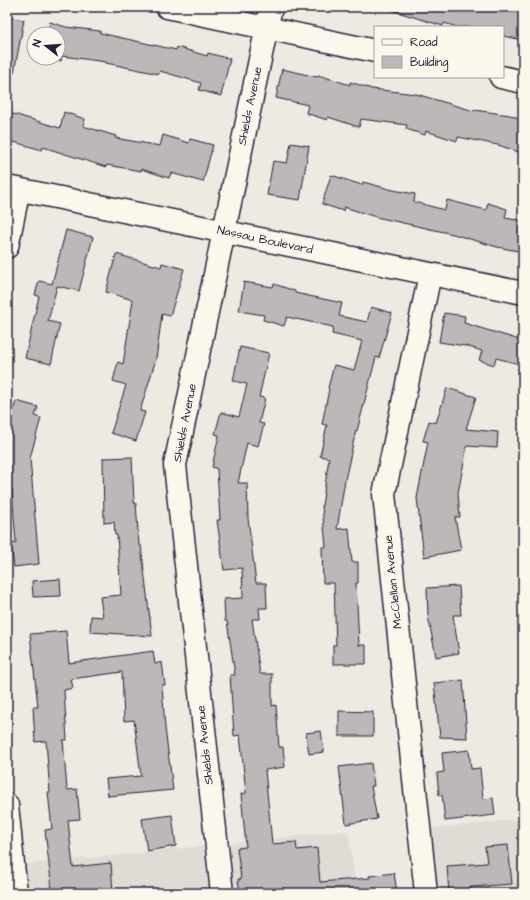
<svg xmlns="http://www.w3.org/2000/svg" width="530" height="900" viewBox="0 0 530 900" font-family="'Architects Daughter',sans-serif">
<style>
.built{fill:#dfdbd5}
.building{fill:#bcb8b8;stroke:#22223b}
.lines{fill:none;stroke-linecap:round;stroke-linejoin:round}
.minor-casing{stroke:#22223b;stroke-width:25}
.minor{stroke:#fbf7ec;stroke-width:22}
.labels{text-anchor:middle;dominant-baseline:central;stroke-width:4;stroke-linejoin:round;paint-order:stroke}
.street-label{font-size:12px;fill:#22223b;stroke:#fbf7ec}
</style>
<rect width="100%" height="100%" fill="#eeeae2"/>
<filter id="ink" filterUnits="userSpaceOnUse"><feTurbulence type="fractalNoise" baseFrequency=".025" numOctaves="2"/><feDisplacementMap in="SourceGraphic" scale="8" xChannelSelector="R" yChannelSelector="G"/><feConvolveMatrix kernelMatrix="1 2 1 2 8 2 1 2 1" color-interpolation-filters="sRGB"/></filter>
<g filter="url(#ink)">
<path class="built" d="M523,819V893H425L421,830Z
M348,831L357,893H7L12,866Z"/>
<path class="building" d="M392,7H523V40L503,36V27H457L444,23L443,26L391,10Z
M7,17L24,20L14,73H7Z
M50,22L66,27L100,31V33L176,50L177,47L207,56L208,53L230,59L221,96L199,90L201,83L160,71L159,74L106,63V62L62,56L61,61L51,58H58V34H47Z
M282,69L317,77L318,75L350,85V82L372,89L416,94L474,111V110L510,115L523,120V139L519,152L498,145L458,137L457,141L426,131L425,135L406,129L407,125L361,119L359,127L328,117L327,120L306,113L308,105L276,98Z
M7,112L60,128L64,112L85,119L83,126L116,136L115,138L160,146L163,135L189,143L190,139L213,145L203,182L171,173L169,178L141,169V171L107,165L106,167L43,147L42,150L7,140Z
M291,143L309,146L300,200L267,195L273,161L287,163Z
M331,175L362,185L363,182L393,190L415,194L414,202L445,210L447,200L486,210L488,203L507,209L505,218L523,221V252L497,247L453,234L376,217L344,207L343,211L322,204Z
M66,230L93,237L79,291L57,286L48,321L60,324L51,364L25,358L39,296L35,295L39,281L52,284Z
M116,254L161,267L162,263L184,269L170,316L162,314L156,359L140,411L145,412L136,441L111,433L126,385L113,381L118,362L123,364L133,300L106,292Z
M244,282L273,287L274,284L295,291V293L342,303L339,316L367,322L371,307L392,313L379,358L376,357L357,431L356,430L345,480L337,529L349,528L352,562H358V583H356L359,645H366V664H333V645H336L334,583H323L322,547H326L322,506L329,458L320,456L327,425L322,424L329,389L328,388L334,365L354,370L362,341L332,334L333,327L287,317L284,326L263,320L264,315L239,311Z
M444,313L465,316L464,323L523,341V365L496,358L494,365L479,360L482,351L466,346L439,342Z
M240,347L269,353L259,397L265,398L259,423L264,424L258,446L247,443L238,483H247L248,518L256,583H266L267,608H259L260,619H252L260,674H272V706L276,705L279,747H283L285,767L265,770L272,844L296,842L297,850L317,848L320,882L370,878L369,876L394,873L397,893H240L238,879H241L237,848L246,847L241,794L246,793L240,735L234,736L230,675H235L227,621H225L224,599L243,598L242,568L224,570L217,520H220L217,469L212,467L219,435L215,434L221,412L239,417L247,384L233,381Z
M447,388L476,397L466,429L498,432L497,448L467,446L458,493L460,517H455L461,550L424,557L417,498L428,442L423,441L429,421L436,423Z
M16,401L38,407L35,416L41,418L30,458L39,564L14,567L11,544L16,543L12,489H9L7,466V434Z
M132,457L134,503H136L139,545H141L152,636L90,632L91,616L103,617L100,597L121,595L117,535H115L114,522L104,523L103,458Z
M60,579L61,596L33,597L32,581Z
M459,586L461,615H453L459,653L436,657L428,616L427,588Z
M66,631L69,663L153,651L155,664L162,662L165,685H162L165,728L173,790L108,796L106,779L141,776L134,720L124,721L122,672L71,679L73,688L64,690L67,740H63L67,790L77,789L80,819L68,820L73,867L111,863L113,893H58L57,890H52L45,830L52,829L48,792H50L46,741L35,742L33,707H38L30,634Z
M463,680L467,738L440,737L434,683Z
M339,711L373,712V736H339Z
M321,731L324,752L309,754L306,733Z
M469,750L471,769L480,768L483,799L493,798L495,815L445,821L442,795L439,796L437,773L444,772L442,753Z
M371,763L374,786H371L377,819L346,824L339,767Z
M172,815L176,846L147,851L142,819Z
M508,845L512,884L471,887V893H449L447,866L487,863L485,847Z"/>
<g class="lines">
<g class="minor-casing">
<path id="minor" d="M167,7L375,51
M501,77L523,82
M7,187L523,293
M7,247L19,189
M7,805L16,893
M222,893L175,465L271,7
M426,893L384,494L430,274"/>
</g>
<use href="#minor" class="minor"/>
</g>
</g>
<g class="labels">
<g class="street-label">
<text transform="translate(250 106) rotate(-78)">Shields Avenue</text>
<text transform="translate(265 240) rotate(12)">Nassau Boulevard</text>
<text transform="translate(185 423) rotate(-79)">Shields Avenue</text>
<text transform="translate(393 582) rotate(-96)">McClellan Avenue</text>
<text transform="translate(205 745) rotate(-96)">Shields Avenue</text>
</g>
</g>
<rect width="530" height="900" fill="none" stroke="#fbf7ec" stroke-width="24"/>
<rect x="12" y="12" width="506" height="876" fill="none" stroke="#22223b" stroke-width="1.5" filter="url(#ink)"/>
<rect x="374" y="26" width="130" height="52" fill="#fbf7ec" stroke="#a4a2a5"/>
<rect x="382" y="39" width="20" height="6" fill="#fbf7ec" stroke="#a4a2a5"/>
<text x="410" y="46" font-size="12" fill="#22223b">Road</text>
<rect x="382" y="56" width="20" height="12" fill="#bcb8b8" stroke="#a4a2a5"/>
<text x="410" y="66" font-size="12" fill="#22223b">Building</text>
<g transform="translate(46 46) rotate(287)"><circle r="19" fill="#fbf7ec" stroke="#a4a2a5"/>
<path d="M0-3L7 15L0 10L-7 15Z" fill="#22223b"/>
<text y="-6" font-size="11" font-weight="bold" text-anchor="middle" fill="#22223b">N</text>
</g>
</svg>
